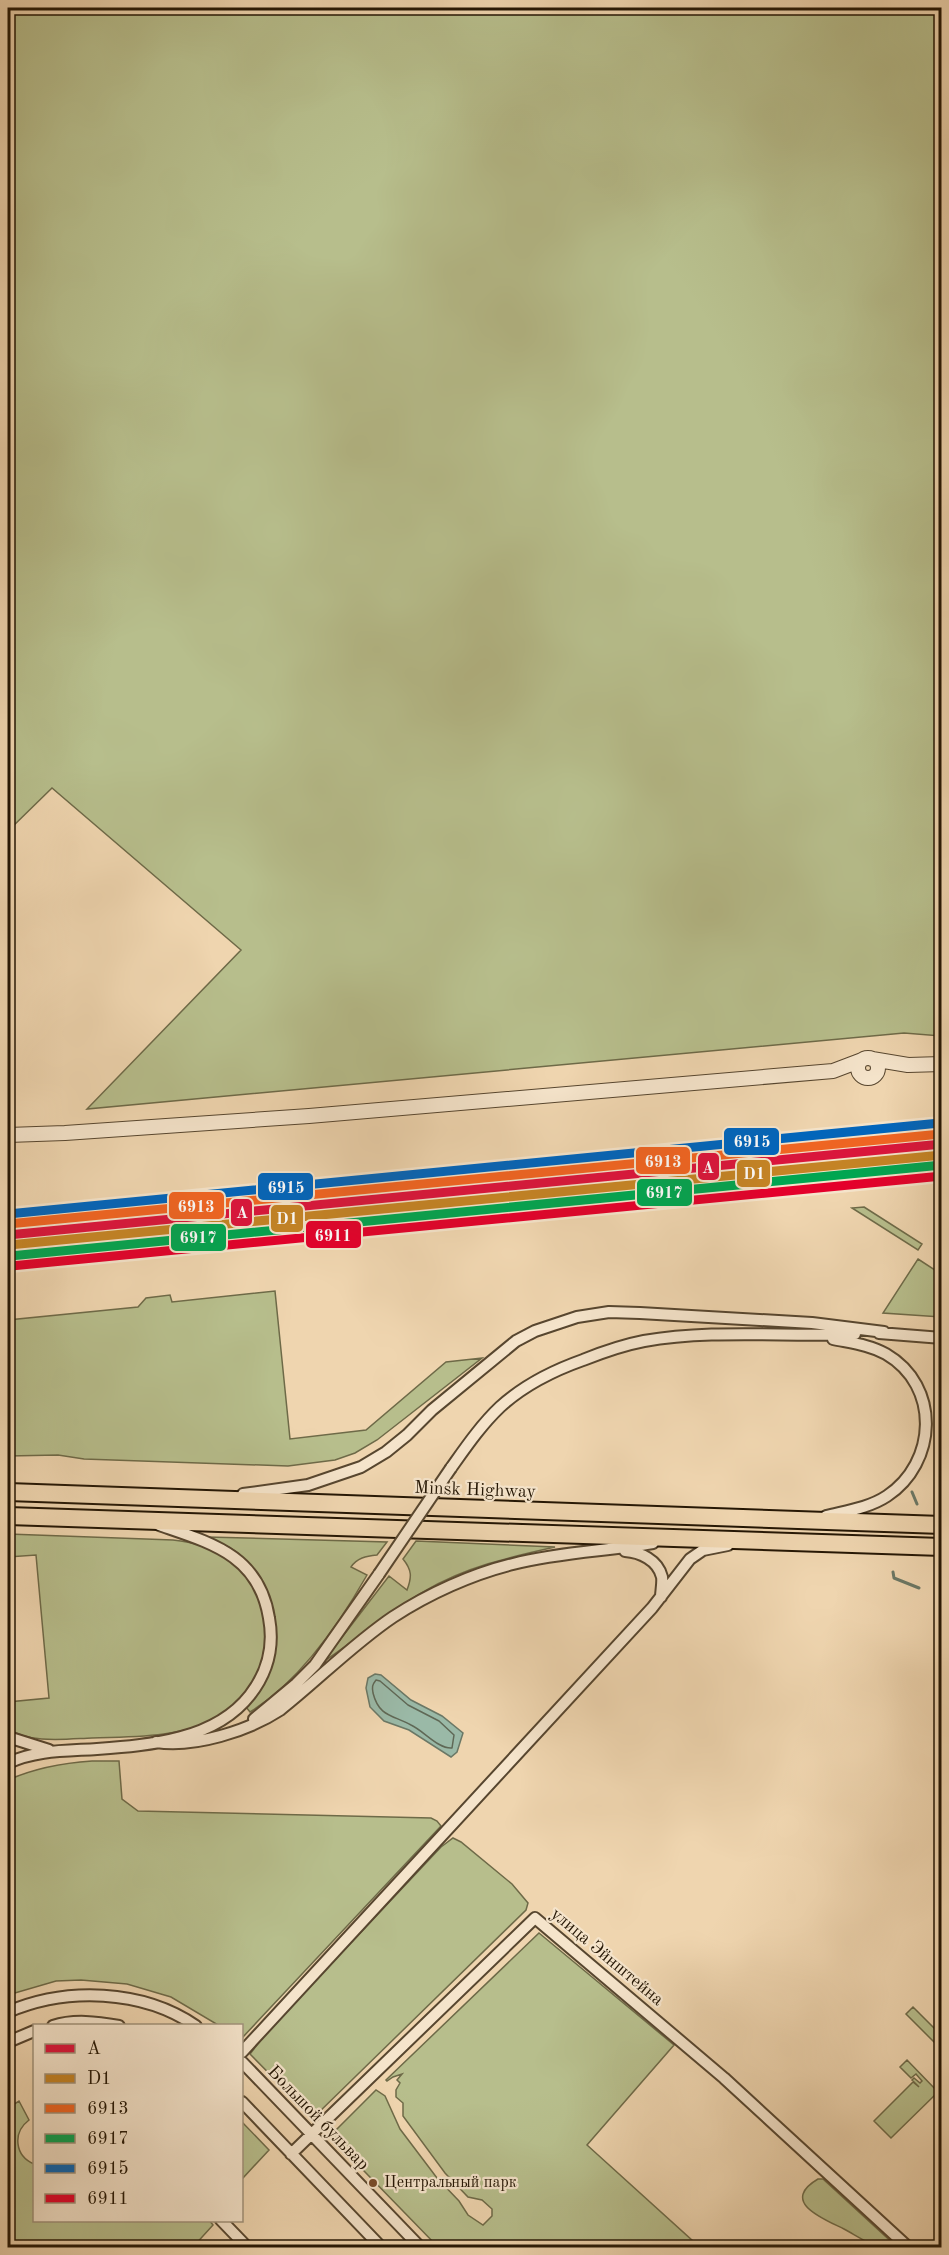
<svg xmlns="http://www.w3.org/2000/svg" width="949" height="2255" viewBox="0 0 949 2255" font-family="'Old Standard TT',serif">
<style>
.green{fill:#b7be8c;stroke:#6e6a48;stroke-width:1.5}
.water{fill:#9ab9a7;stroke:#6b7866;stroke-width:1.5}
.lines{fill:none;stroke-linecap:round;stroke-linejoin:round}
.shore{stroke:#5f6856;stroke-width:1.5}
.stream{stroke:#6b7866;stroke-width:3}
.minor-casing{stroke:#57462f;stroke-width:14}
.tertiary-casing{stroke:#57462f;stroke-width:16}
.trunk-casing{stroke:#241604;stroke-width:20}
.minor{stroke:#f5e4cb;stroke-width:10}
.tertiary{stroke:#f5e4cb;stroke-width:14}
.trunk{stroke:#efd5af;stroke-width:16}
.minor-bridge-casing{stroke:#57462f;stroke-width:14;stroke-linecap:butt}
.minor-bridge{stroke:#f5e4cb;stroke-width:10}
.rail-1-casing{stroke:#f5e4cb;stroke-width:14}
.rail-2-casing{stroke:#f5e4cb;stroke-width:14}
.rail-3-casing{stroke:#f5e4cb;stroke-width:14}
.rail-4-casing{stroke:#f5e4cb;stroke-width:14}
.rail-5-casing{stroke:#f5e4cb;stroke-width:14}
.rail-6-casing{stroke:#f5e4cb;stroke-width:14}
.rail-1{stroke:#dc143c;stroke-width:9}
.rail-2{stroke:#c58425;stroke-width:9}
.rail-3{stroke:#f26522;stroke-width:9}
.rail-4{stroke:#00a651;stroke-width:9}
.rail-5{stroke:#0065bd;stroke-width:9}
.rail-6{stroke:#e4002b;stroke-width:9}
.bus-dot{fill:#7a4b2a;stroke:#f5e4cb;stroke-width:2}
.labels{text-anchor:middle;dominant-baseline:central;stroke-width:4.5;stroke-linejoin:round;paint-order:stroke}
.bus-label{font-size:16px;fill:#241604;stroke:#f5e4cb;text-anchor:start}
.street-label{font-size:18px;fill:#241604;stroke:#f5e4cb}
.line-badge{stroke:#f5e4cb;stroke-width:2}
.badge-label{font-size:16px;text-anchor:middle;font-weight:bold;fill:#fff}
</style>
<rect width="100%" height="100%" fill="#efd5af"/>
<filter id="stains"><feTurbulence type="fractalNoise" baseFrequency=".00333" numOctaves="4"/><feColorMatrix values="0 0 0 0 .2 0 0 0 0 .09 0 0 0 0 .02 0 0 0 .5 -.17"/></filter>
<radialGradient id="worn" r=".72"><stop offset=".6" stop-color="#630" stop-opacity="0"/><stop offset="1" stop-color="#630" stop-opacity=".3"/></radialGradient>
<path class="green" d="M8,8H941V1036L904,1033L87,1109L241,950L52,788L8,831Z
M864,1207L922,1244L918,1250L852,1208Z
M918,1259L941,1274V1317L883,1313Z
M275,1291L290,1439L366,1430L446,1362L482,1358L377,1440L355,1453L335,1460L288,1466L84,1459L58,1455L8,1456V1320L138,1307L146,1298L170,1295L172,1302Z
M8,1534L173,1540C190,1542 207,1545 221,1554C281,1588 279,1679 222,1716C189,1737 131,1737 92,1738C66,1739 29,1744 8,1728V1702L49,1698L36,1555L8,1557Z
M207,1537L387,1542L377,1555C366,1556 357,1558 351,1567L367,1575C338,1626 300,1681 250,1712L246,1707C251,1700 259,1693 263,1685C286,1643 276,1586 239,1554C230,1546 218,1542 207,1537Z
M416,1541L555,1547C510,1557 465,1567 425,1591C389,1611 358,1639 323,1662L389,1576L407,1590C412,1577 412,1570 403,1559Z
M92,1761H119L122,1799L138,1811L431,1818L437,1821L441,1826L242,2038V2026L218,2025L171,1997L127,1984L81,1980L56,1981L8,1995V1780C35,1768 62,1763 92,1761Z
M453,1838L461,1842L512,1884L528,1903L526,1910L313,2118L250,2054L268,2031L441,1847Z
M539,1933L674,2045L587,2145L694,2242L672,2248L438,2247L330,2136L376,2090L385,2096L400,2129L437,2178L459,2201L468,2215L483,2225L492,2216V2209L482,2200L468,2197L445,2173L403,2116V2103L396,2097V2090L400,2083L397,2080L402,2074L393,2077L387,2081L386,2080Z
M913,2007L941,2035V2045L939,2047L906,2014Z
M907,2060L938,2092L891,2138L874,2121L913,2082L919,2087L912,2080L914,2078L920,2083L922,2081L916,2074L911,2078L900,2067Z
M19,2101L29,2120C12,2133 15,2156 34,2164V2220H209L213,2225L193,2247H8V2108Z
M242,2122L269,2150L242,2179Z
M818,2179H823L897,2247C891,2248 883,2249 878,2247C867,2243 855,2235 844,2229C824,2219 779,2202 818,2179Z"/>
<path class="water" d="M375,1674L381,1675L411,1700L442,1716L463,1733L457,1752L451,1757L409,1730L384,1721L370,1707L366,1688L368,1678Z"/>
<g class="lines">
<path class="shore" d="M376,1680L380,1681L408,1705L439,1721L454,1735L452,1748C438,1749 424,1731 411,1725C393,1715 379,1717 373,1693C372,1687 372,1685 376,1680Z"/>
<path class="stream" d="M912,1492L917,1504
M893,1572L894,1578L919,1588"/>
<g class="minor-casing">
<path id="minor" d="M879,1333L942,1338
M451,1468C466,1447 481,1425 500,1407C524,1385 552,1371 583,1360C603,1352 623,1345 644,1341C713,1329 785,1337 855,1334
M243,1494L308,1485L361,1467L386,1452L407,1435L432,1410L516,1341L535,1331L577,1317L609,1312L640,1313L812,1323L884,1332
M826,1516C846,1511 869,1508 887,1496C937,1463 941,1386 886,1354C870,1345 852,1343 833,1339
M625,1551C640,1552 658,1560 662,1577C663,1583 661,1591 661,1597
M254,1719L296,1684L315,1665L379,1574
M8,1737L49,1750
M156,1742C194,1748 248,1731 280,1710C318,1680 353,1644 393,1617C428,1594 472,1574 513,1564C559,1552 607,1551 653,1543
M8,1763C36,1750 66,1751 97,1749C150,1745 215,1740 250,1695C268,1672 274,1645 269,1618C259,1555 211,1543 159,1525
M8,2012C66,1987 142,1989 196,2026
M53,2026C74,2019 97,2022 119,2026
M8,2042L34,2031
M242,2052L652,1608L690,1559L703,1550L728,1545
M242,2062L421,2248
M242,2102L382,2248
M291,2154L535,1918L724,2078L909,2248
M221,2220L248,2248"/>
</g>
<g class="tertiary-casing">
<path id="tertiary" d="M858 1068a10 10 0 1 1 20 0a10 10 0 1 1-20 0Z
M872,1059L908,1065L942,1064
M8,1135L65,1133L309,1116L833,1071L862,1060"/>
</g>
<g class="trunk-casing">
<path id="trunk" d="M8,1492L942,1525
M8,1516L942,1547"/>
</g>
<use href="#minor" class="minor"/>
<use href="#tertiary" class="tertiary"/>
<use href="#trunk" class="trunk"/>
<g class="minor-bridge-casing">
<path id="minor-bridge" d="M379,1574L451,1468"/>
</g>
<use href="#minor-bridge" class="minor-bridge"/>
<g class="rail-1-casing">
<path id="rail-1" d="M8,1235L942,1144"/>
</g>
<g class="rail-2-casing">
<path id="rail-2" d="M9,1245L942,1155"/>
</g>
<g class="rail-3-casing">
<path id="rail-3" d="M8,1224L941,1134"/>
</g>
<g class="rail-4-casing">
<path id="rail-4" d="M10,1256L942,1165"/>
</g>
<g class="rail-5-casing">
<path id="rail-5" d="M8,1214L940,1123"/>
</g>
<g class="rail-6-casing">
<path id="rail-6" d="M11,1266L942,1176"/>
</g>
<use href="#rail-1" class="rail-1"/>
<use href="#rail-2" class="rail-2"/>
<use href="#rail-3" class="rail-3"/>
<use href="#rail-4" class="rail-4"/>
<use href="#rail-5" class="rail-5"/>
<use href="#rail-6" class="rail-6"/>
</g>
<circle class="bus-dot" cx="373" cy="2183" r="5"/>
<g class="labels">
<g class="bus-label">
<text x="384" y="2183">Центральный парк</text>
</g>
<g class="street-label">
<text transform="translate(475 1490) rotate(2)">Minsk Highway</text>
<text transform="translate(607 1957) rotate(40)">улица Эйнштейна</text>
<text transform="translate(318 2118) rotate(46)">Большой бульвар</text>
</g>
</g>
<g class="line-badge">
<rect x="723" y="1127" width="57" height="29" rx="6" fill="#0065bd"/>
<rect x="635" y="1146" width="56" height="29" rx="6" fill="#f26522"/>
<rect x="697" y="1152" width="23" height="29" rx="6" fill="#dc143c"/>
<rect x="736" y="1159" width="35" height="29" rx="6" fill="#c58425"/>
<rect x="257" y="1172" width="57" height="29" rx="6" fill="#0065bd"/>
<rect x="636" y="1178" width="57" height="29" rx="6" fill="#00a651"/>
<rect x="168" y="1191" width="57" height="29" rx="6" fill="#f26522"/>
<rect x="230" y="1198" width="23" height="29" rx="6" fill="#dc143c"/>
<rect x="270" y="1204" width="34" height="29" rx="6" fill="#c58425"/>
<rect x="305" y="1220" width="57" height="29" rx="6" fill="#e4002b"/>
<rect x="170" y="1223" width="57" height="29" rx="6" fill="#00a651"/>
</g>
<g class="badge-label">
<text x="752" y="1147">6915</text>
<text x="663" y="1167">6913</text>
<text x="708" y="1173">A</text>
<text x="754" y="1179">D1</text>
<text x="286" y="1193">6915</text>
<text x="664" y="1198">6917</text>
<text x="196" y="1212">6913</text>
<text x="242" y="1218">A</text>
<text x="287" y="1224">D1</text>
<text x="333" y="1241">6911</text>
<text x="198" y="1243">6917</text>
</g>
<rect width="949" height="2255" fill="none" stroke="#efd5af" stroke-width="30"/>
<rect x="9" y="9" width="931" height="2237" fill="none" stroke="#241604" stroke-width="3"/>
<rect x="15" y="15" width="919" height="2225" fill="none" stroke="#241604" stroke-width="1.5"/>
<rect x="33" y="2024" width="210" height="198" fill="#f5e4cb" stroke="#a1927b" stroke-width="1.5"/>
<rect x="45" y="2044" width="30" height="9" fill="#dc143c" stroke="#a1927b" stroke-width="1.5"/>
<text x="87" y="2054" font-size="18" fill="#241604">A</text>
<rect x="45" y="2074" width="30" height="9" fill="#c58425" stroke="#a1927b" stroke-width="1.5"/>
<text x="87" y="2084" font-size="18" fill="#241604">D1</text>
<rect x="45" y="2104" width="30" height="9" fill="#f26522" stroke="#a1927b" stroke-width="1.5"/>
<text x="87" y="2114" font-size="18" fill="#241604">6913</text>
<rect x="45" y="2134" width="30" height="9" fill="#00a651" stroke="#a1927b" stroke-width="1.5"/>
<text x="87" y="2144" font-size="18" fill="#241604">6917</text>
<rect x="45" y="2164" width="30" height="9" fill="#0065bd" stroke="#a1927b" stroke-width="1.5"/>
<text x="87" y="2174" font-size="18" fill="#241604">6915</text>
<rect x="45" y="2194" width="30" height="9" fill="#e4002b" stroke="#a1927b" stroke-width="1.5"/>
<text x="87" y="2204" font-size="18" fill="#241604">6911</text>
<rect width="100%" height="100%" filter="url(#stains)"/>
<rect width="100%" height="100%" fill="url(#worn)"/>
</svg>
